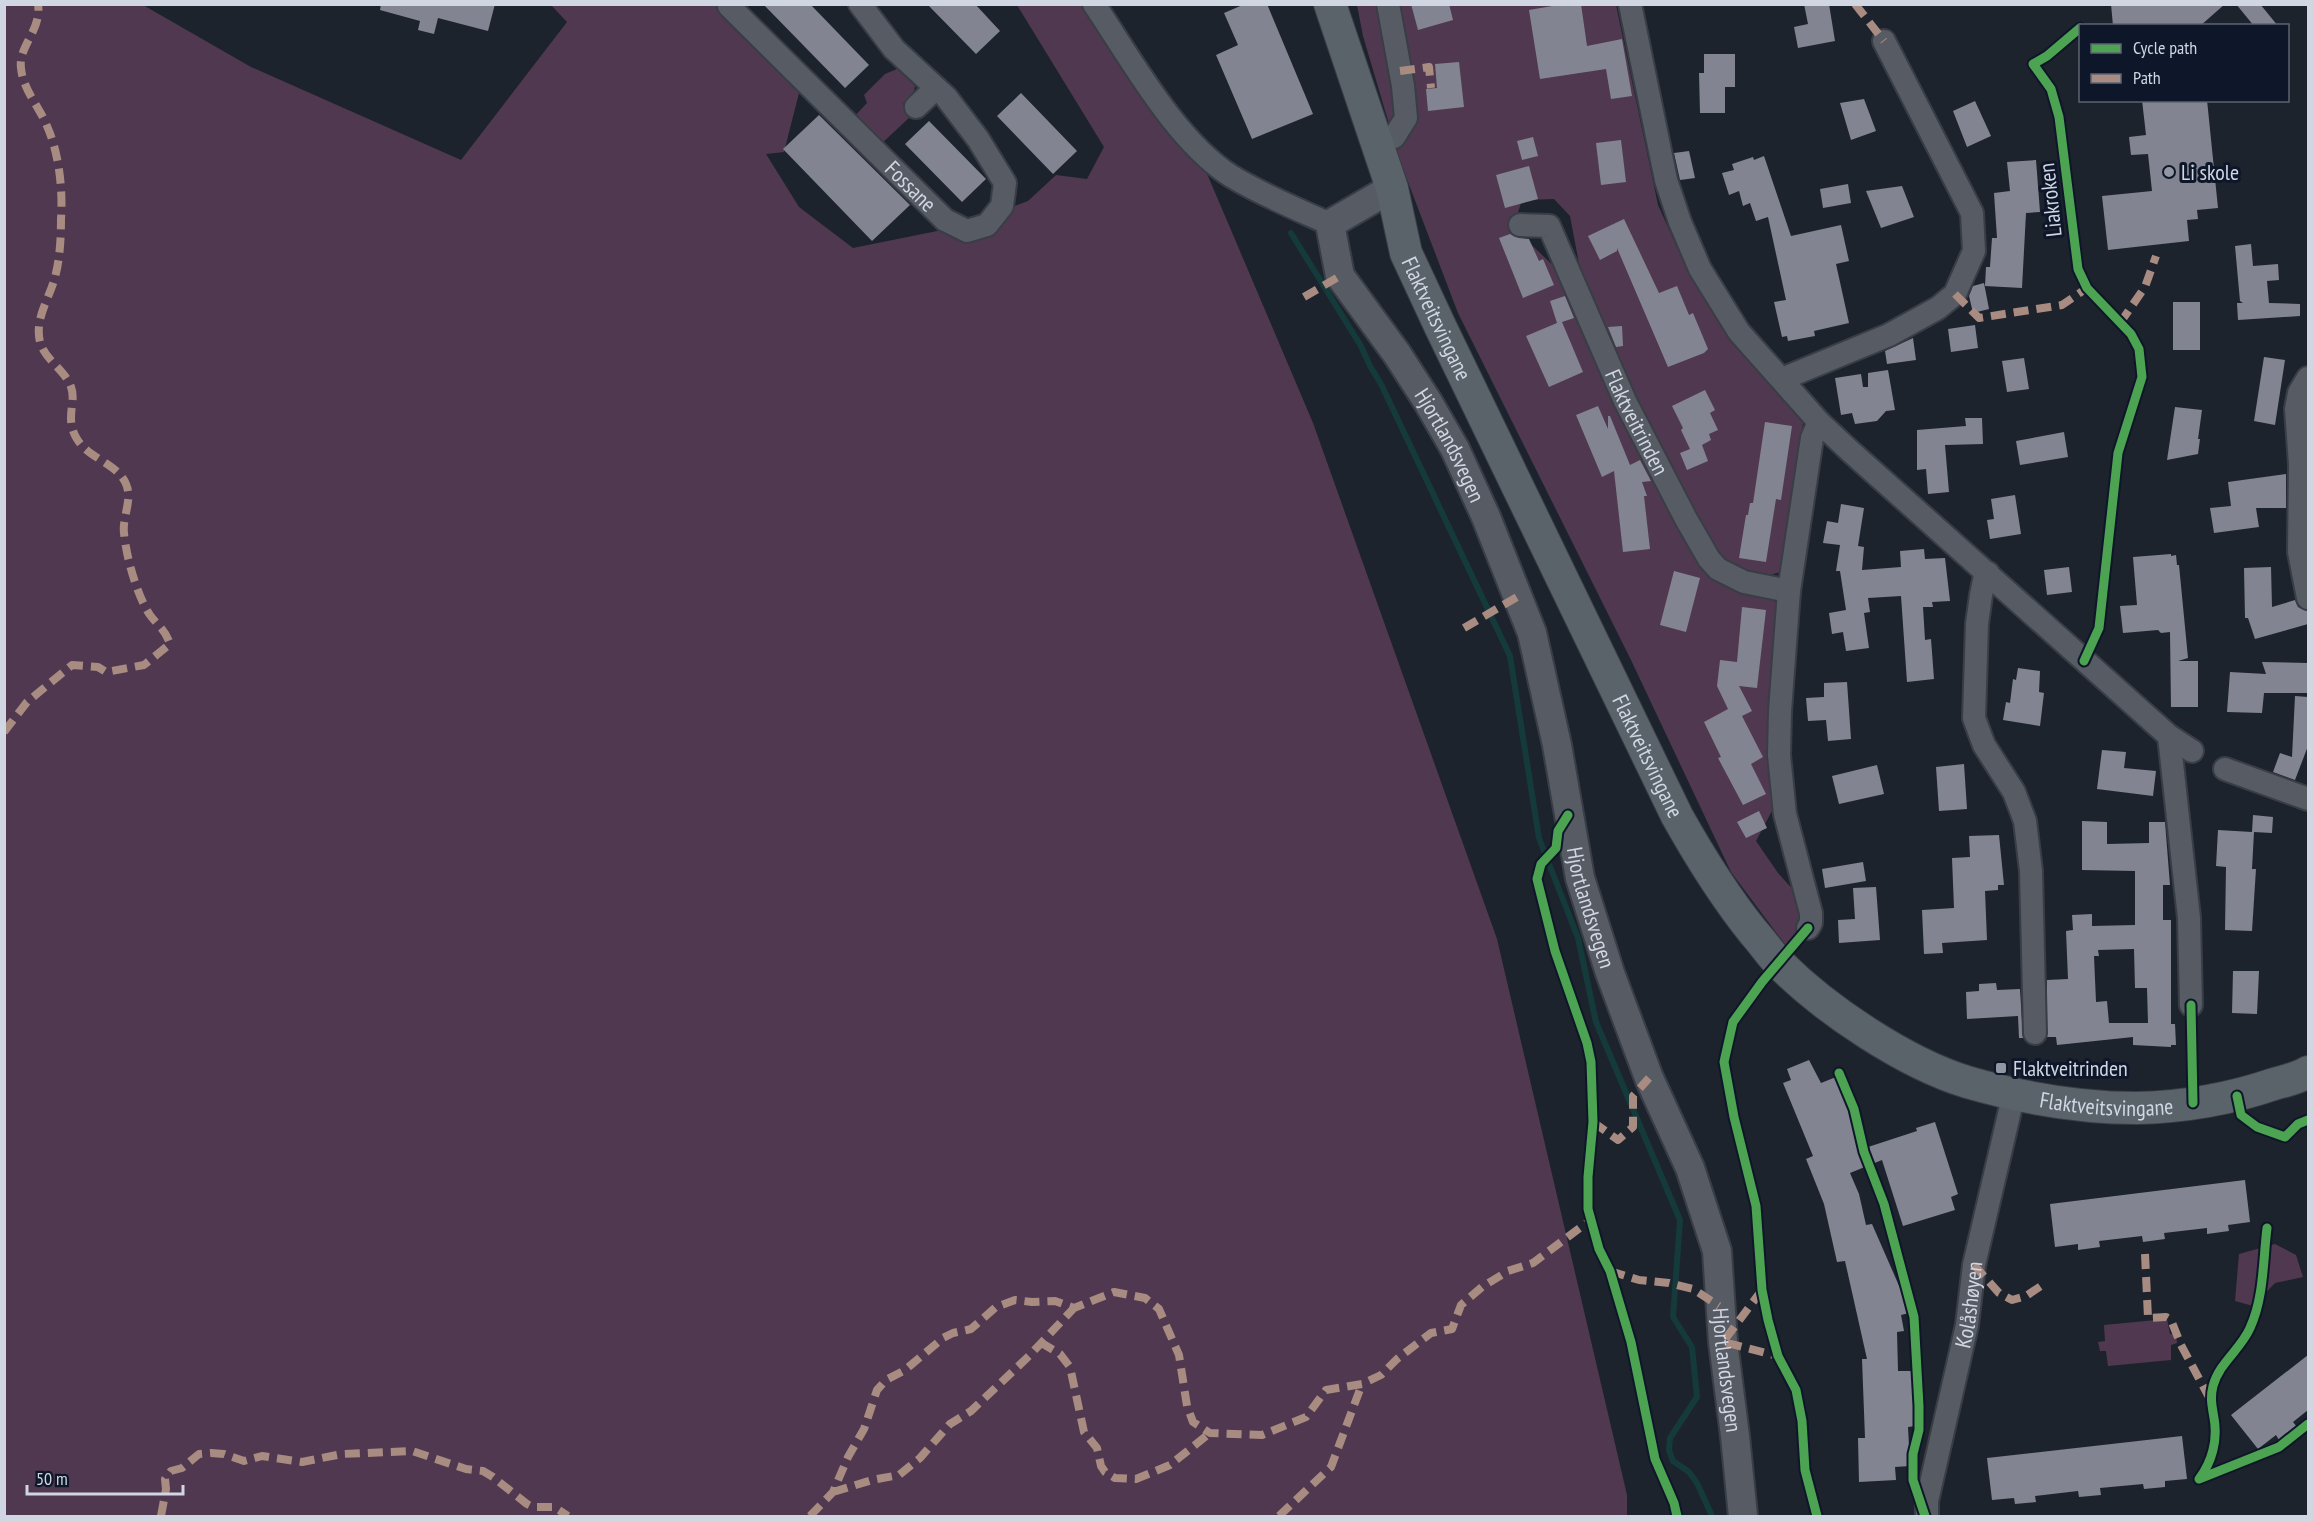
<svg xmlns="http://www.w3.org/2000/svg" width="2313" height="1521" viewBox="0 0 2313 1521" font-family="'PT Sans Narrow',sans-serif">
<style>
.green{fill:#503950}
.lines{fill:none;stroke-linecap:round;stroke-linejoin:round}
.stream{stroke:#153a3b;stroke-width:6}
.building{fill:#838492;fill-rule:evenodd}
.minor-casing{stroke:#393d46;stroke-width:26}
.tertiary-casing{stroke:#393d46;stroke-width:32}
.secondary-casing{stroke:#393d46;stroke-width:34}
.minor{stroke:#575b63;stroke-width:22}
.tertiary{stroke:#575b63;stroke-width:28}
.secondary{stroke:#5a626a;stroke-width:32}
.quiet{stroke:#a88b81;stroke-width:8;stroke-dasharray:15 8;stroke-linecap:butt}
.cycleway-casing{stroke:#0e1729;stroke-width:13}
.cycleway{stroke:#4ca352;stroke-width:9}
.poi-dot{fill:#9198a3;stroke:#0e1729;stroke-width:2}
.labels{text-anchor:middle;dominant-baseline:central;stroke-width:6;stroke-linejoin:round;paint-order:stroke}
.poi-label{font-size:22px;fill:#d0d7e3;stroke:#0e1729;text-anchor:start}
.street-label{font-size:22px;fill:#d0d7e3;stroke:#0e1729}
</style>
<rect width="100%" height="100%" fill="#1d232d"/>
<path class="green" d="M5,5H143L251,67L461,160L567,22L551,5H722L800,89L784,152L766,154L799,207L853,248L962,226L1028,201L1056,175L1087,179L1104,147L1017,5H1109L1143,81L1208,176L1313,423L1497,939L1627,1495V1516H5Z
M1357,5H1616L1658,205L1686,267L1733,336L1803,423L1783,571L1757,579L1721,565L1702,539L1585,295L1570,216L1554,199L1522,200L1513,227L1564,276L1700,562L1755,594L1776,602L1772,702L1774,807L1756,841L1778,873L1796,893L1803,923L1787,947L1731,872L1631,660L1458,313L1400,161L1363,36Z
M897,69L915,86L914,91L903,104L911,116L879,146L852,119L867,103L864,95L885,74Z
M2275,1244L2296,1255L2303,1277L2275,1283L2253,1306L2235,1301L2239,1254Z
M2167,1319L2170,1334H2176L2177,1343L2171,1345V1360L2108,1366L2106,1351H2100L2098,1342L2105,1341L2104,1325Z"/>
<g class="lines">
<path class="stream" d="M1291,233L1361,346L1370,366L1381,384L1510,656L1539,838L1578,938L1596,1022L1680,1220L1673,1317L1692,1347L1697,1397L1670,1438L1669,1450L1673,1461L1689,1472L1697,1483L1712,1516"/>
</g>
<path class="building" d="M381,4H495L488,31L438,18L434,34L418,30L420,21L380,10Z
M763,4H810L869,65L845,88Z
M927,4H975L1000,31L976,54Z
M1245,4H1267L1313,114L1252,139L1216,55L1238,45L1224,13Z
M1411,4H1449L1453,20L1418,30Z
M1564,4H1581L1587,46L1622,39L1632,96L1611,99L1606,69L1540,79L1529,10Z
M1804,4H1829L1835,41L1798,48L1794,27L1808,24Z
M2111,4H2225L2200,26H2113Z
M2236,4H2260L2278,26H2254Z
M1704,54H1735V87H1725V113H1700L1699,73H1704Z
M1459,62L1464,107L1428,111L1426,89L1437,88L1435,64Z
M1021,93L1077,151L1053,174L997,116Z
M1864,99L1876,131L1851,140L1840,103Z
M2142,100H2207L2218,208L2197,210L2198,219L2187,220L2189,241L2108,250L2102,196L2152,191L2148,154L2131,155L2129,137L2146,135Z
M1975,101L1991,136L1967,147L1953,111Z
M819,115L910,205L872,241L783,149Z
M929,121L986,179L962,202L905,144Z
M1533,137L1538,156L1522,160L1517,141Z
M1621,140L1626,182L1601,185L1596,143Z
M1689,151L1695,178L1680,180L1674,153Z
M1764,156L1791,236L1841,225L1849,261L1836,264L1849,323L1814,331L1815,336L1788,341L1787,336L1782,337L1774,302L1786,300L1768,217L1756,221L1750,203L1743,206L1739,191L1729,195L1722,173L1734,170L1732,164L1753,157L1754,160Z
M2036,160L2040,212L2026,213L2022,288L1985,286L1986,267H1990L1992,238H1997L1994,193L2010,191L2007,162Z
M1529,166L1538,199L1505,208L1496,175Z
M1848,184L1851,203L1823,208L1820,189Z
M1902,186L1914,217L1881,228L1866,191Z
M1624,219L1659,293L1677,286L1689,315L1693,313L1708,349L1704,353L1668,367L1617,248V251L1600,260L1588,236Z
M1510,234L1519,238L1529,239L1539,261L1543,259L1554,285L1523,298L1499,238Z
M2251,244L2253,266L2278,264L2279,280L2267,281L2269,303L2300,304V316L2238,320L2237,303H2243L2240,301L2235,246Z
M1984,283L1989,309L1973,313L1969,296L1973,286Z
M1565,296L1574,318L1562,322L1583,372L1549,387L1526,336L1557,323L1550,301Z
M2173,302H2200V350H2173Z
M1975,325L1978,348L1951,352L1948,329Z
M1622,326L1623,346L1616,347L1608,327Z
M1913,338L1916,360L1887,364L1885,351Z
M2264,357L2285,360L2275,425L2254,421Z
M2024,358L2029,389L2007,392L2002,361Z
M1888,370L1895,410L1886,411L1877,421L1855,424L1852,413L1841,415L1835,378L1861,374L1863,387H1868V373Z
M1705,390L1715,410L1710,413L1718,430L1709,434L1711,440L1702,445L1708,461L1687,470L1680,453L1690,449L1681,430L1683,428L1672,406Z
M1598,406L1608,429V416H1610L1630,465L1640,460L1651,481L1642,482L1647,496H1644L1650,549L1623,552L1614,471L1602,477L1576,415Z
M2175,407L2202,410L2198,439H2200L2198,454L2167,460Z
M1965,418H1982L1983,444L1945,445L1949,492L1928,494L1926,469L1917,470V430L1966,426Z
M1765,422L1792,426L1781,500L1776,499L1766,562L1739,558L1746,515H1748L1750,503H1753Z
M2064,432L2068,457L2020,465L2016,441Z
M2286,474V508H2256L2259,527L2214,533L2210,508L2231,506L2228,482Z
M2015,495L2021,534L1990,539L1987,520L1994,519L1991,499Z
M1841,504L1864,508L1858,546L1864,547L1862,570L1901,567L1900,551L1924,549L1925,559L1945,558L1950,601L1932,602L1933,607H1923L1925,640L1931,639L1934,679L1907,682L1901,596L1868,598L1870,612L1864,613L1869,648L1846,651L1843,632L1832,634L1829,613L1846,610L1840,571H1836L1840,545L1823,543L1827,521L1838,523Z
M2171,554V556L2176,555L2177,565H2179L2188,658L2178,661H2198V707H2171L2170,632L2161,633L2158,630L2123,633L2120,606L2137,605L2133,557Z
M2069,567L2072,592L2047,595L2044,570Z
M2271,567L2272,607L2295,600L2298,607L2307,611L2308,624L2255,639L2248,618H2245L2244,568Z
M1674,571L1700,578L1686,632L1660,625Z
M1742,607L1766,610L1757,688L1739,686L1752,711L1742,716L1763,757L1751,764L1766,794L1743,805L1718,758L1721,757L1704,722L1728,709L1717,686L1720,660L1737,662Z
M2262,662L2308,663V693H2264L2262,713L2227,712L2230,672L2266,674Z
M2018,668L2040,671L2039,692L2044,693L2040,726L2003,720L2006,702L2010,703L2013,679L2016,680Z
M1847,682L1851,739L1828,741L1826,720L1808,721L1806,698L1824,697V683Z
M2295,696L2308,697V746L2295,780L2273,772L2280,753L2292,757Z
M2102,750L2126,752L2124,768L2156,771L2153,796L2097,789Z
M1964,764L1967,809L1939,811L1936,767Z
M1877,765L1884,794L1839,804L1832,776Z
M1759,811L1767,828L1746,838L1737,822Z
M2253,815L2273,817L2272,833L2254,832L2252,869H2256L2252,931L2225,930L2226,867L2216,866L2218,830L2252,832Z
M2082,821L2107,822V844L2149,843V822H2165L2170,885H2163V920H2171V1024H2175L2176,1045H2171V1047L2133,1045V1037L2057,1045L2056,1037H2047V980L2068,979L2066,931L2073,930L2072,915L2092,914V926L2135,925V871L2082,870ZM2134,949L2135,988H2147L2148,1023H2109L2107,1001L2096,1002L2094,956H2099L2098,950Z
M1999,835L2004,885H1998V890L1985,891L1987,940L1942,943L1943,953L1924,954L1922,910L1954,908L1952,858L1970,857L1969,836Z
M1863,862L1866,881L1825,888L1822,869Z
M1876,887L1880,940L1839,943L1838,920L1855,919L1853,888Z
M2233,971H2259L2257,1014L2232,1013Z
M1996,983L1997,990L2020,989L2023,1038H2019L2018,1016L1967,1019L1966,992L1979,991V984Z
M1809,1060L1821,1083L1836,1077L1865,1148L1917,1131L1916,1128L1935,1122L1958,1194L1951,1197L1955,1210L1903,1226L1882,1160L1850,1173L1859,1194L1866,1225L1872,1224L1907,1304L1909,1313L1901,1315L1904,1331L1897,1332L1898,1371H1914L1916,1426L1908,1427L1910,1466L1895,1467L1896,1480L1859,1482L1858,1438H1865L1862,1359H1867L1845,1261L1837,1262L1824,1204L1806,1159L1813,1156L1783,1083L1791,1080L1787,1069Z
M2245,1180L2250,1222L2228,1225L2229,1231L2207,1234V1228L2164,1233L2165,1239L2143,1242L2142,1236L2099,1241L2100,1247L2078,1250V1244L2055,1247L2050,1204Z
M2308,1355V1410L2293,1422L2297,1427L2279,1440L2276,1435L2258,1449L2231,1415Z
M2182,1436L2187,1479L2165,1481V1487L2144,1489L2143,1484L2100,1488L2101,1495L2079,1497L2078,1491L2035,1496L2036,1502L2015,1504L2014,1498L1992,1500L1987,1458Z"/>
<g class="lines">
<g class="minor-casing">
<g id="minor">
<path d="M1094,4C1131,59 1175,140 1231,176C1262,195 1297,209 1330,224"/>
<path d="M1388,4L1403,86L1406,118L1394,137"/>
<path d="M1630,4L1666,180L1680,222L1700,269L1739,332L1819,422L1850,451L2169,736L2192,751"/>
<path id="s1" d="M729,6L945,220L967,231L987,225L1002,206L1005,183L978,139L946,97L894,49L860,4"/>
<path d="M916,107L936,88"/>
<path id="s2" d="M1520,225L1549,226L1625,401L1686,519L1709,559L1718,569L1744,582L1789,591"/>
<path d="M2308,378L2299,393L2296,409L2300,464L2299,552L2308,598"/>
<path d="M1782,379L1889,335L1938,308L1955,294L1974,251L1972,213L1884,41"/>
<path d="M1988,573L1984,580L1981,595L1977,624L1974,718L1984,745L2014,792L2025,821L2031,871L2035,1033"/>
<path d="M2169,736L2189,918L2191,1005"/>
<path d="M2225,769L2308,799"/>
<path d="M1808,928L1811,923V913L1785,814L1779,755L1780,711L1789,591L1812,438L1819,422"/>
<path id="s3" d="M1927,1516V1501L1967,1325L1974,1265L2014,1093"/>
</g>
</g>
<g class="tertiary-casing">
<g id="tertiary">
<path id="s4" d="M1392,188L1330,224L1340,276L1397,354L1428,402L1455,449L1486,517L1532,633L1557,745L1580,878L1610,973L1649,1078L1690,1168L1717,1251L1723,1342L1735,1436L1743,1516"/>
</g>
</g>
<g class="secondary-casing">
<g id="secondary">
<path id="s5" d="M1330,4L1392,188L1406,253L1440,326L1677,816C1700,857 1724,896 1754,933C1763,943 1771,955 1780,964C1826,1010 1905,1063 1967,1082C2022,1098 2079,1108 2137,1108C2184,1107 2230,1099 2274,1084C2286,1081 2298,1078 2308,1072"/>
</g>
</g>
<use href="#minor" class="minor"/>
<use href="#tertiary" class="tertiary"/>
<use href="#secondary" class="secondary"/>
<path class="quiet" d="M1855,4L1884,41
M1400,71L1429,67L1431,88
M1955,294L1979,318L2062,305L2087,288
M1304,297L1340,276
M2120,323L2145,287L2156,256
M1464,628L1517,597
M4,732L27,702L72,665L98,667L106,672L144,665L170,644C165,629 158,626 150,615C137,596 126,556 124,533C122,517 133,500 126,484C117,463 89,459 77,439C64,418 77,402 71,387C65,370 45,360 40,342C34,317 51,297 56,273C60,257 61,236 61,219C63,189 59,153 47,126C39,106 23,90 21,68C18,46 42,30 38,4
M1593,1122L1618,1140L1633,1127V1096L1649,1078
M2145,1254L2148,1318L2166,1317L2171,1320L2181,1345L2210,1399
M1974,1265L1999,1293L2012,1300L2026,1296L2041,1286
M1610,1271L1639,1280L1669,1283L1693,1289L1719,1306
M1762,1290L1723,1342L1778,1356
M1040,1342L1060,1354L1070,1367L1084,1432L1097,1448L1101,1466L1105,1472L1115,1478L1136,1479L1170,1465L1210,1433
M833,1492L872,1480L899,1475L920,1458L950,1424L971,1411L1029,1356L1074,1308
M161,1516L166,1489L165,1479L171,1471L182,1468L199,1454L211,1453L224,1454L244,1461L262,1456L302,1462L342,1454L412,1451L466,1469L483,1471L493,1477L527,1504L533,1507H554L568,1516
M810,1516L833,1492L848,1457L864,1429L877,1390L886,1380L905,1370L943,1338L953,1333L971,1329L996,1307L1015,1300L1032,1302L1055,1301L1074,1308L1114,1292L1145,1298L1159,1309L1179,1355L1187,1406L1193,1422L1210,1433L1262,1435L1306,1417L1326,1390L1362,1384L1381,1375L1397,1359L1431,1333L1452,1329L1461,1305L1482,1287L1508,1271L1533,1263L1589,1221V1215
M1279,1516L1331,1467L1362,1384"/>
<g class="cycleway-casing">
<path id="cycleway" d="M2080,28L2047,56L2033,64L2051,89L2059,117L2078,269L2087,288L2131,334L2139,349L2142,377L2118,453L2099,628L2084,661
M1568,815L1558,831L1556,848L1541,864L1537,879L1555,951L1587,1043L1591,1062L1593,1122L1588,1177V1209L1599,1249L1610,1271L1631,1342L1655,1459L1674,1503L1677,1516
M1808,928L1762,982L1733,1022L1724,1062L1734,1117L1756,1206L1762,1290L1768,1320L1778,1356L1796,1390L1802,1421L1805,1470L1817,1516
M2191,1005L2193,1103
M1839,1073L1854,1109L1864,1152L1884,1204L1914,1317L1919,1406V1430L1913,1454V1480L1925,1516
M2237,1096L2241,1115L2257,1127L2285,1137L2298,1124L2308,1120
M2199,1479C2212,1462 2218,1440 2214,1418C2212,1406 2210,1398 2213,1386C2219,1363 2241,1349 2250,1328C2264,1298 2263,1260 2267,1228
M2199,1479L2279,1447L2308,1424"/>
</g>
<use href="#cycleway" class="cycleway"/>
</g>
<g class="poi-dot">
<circle cx="2169" cy="172" r="6"/>
<rect x="1995" y="1062" width="12" height="12" rx="3"/>
</g>
<g class="labels">
<g class="poi-label">
<text x="2181" y="172">Li skole</text>
<text x="2013" y="1068">Flaktveitrinden</text>
</g>
<g class="street-label">
<text stroke="none"><textPath href="#s1" startOffset="256">Fossane</textPath></text>
<text transform="translate(2050 200) rotate(-96)">Liakroken</text>
<text stroke="none"><textPath href="#s5" startOffset="333">Flaktveitsvingane</textPath></text>
<text stroke="none"><textPath href="#s2" startOffset="244">Flaktveitrinden</textPath></text>
<text stroke="none"><textPath href="#s4" startOffset="327">Hjortlandsvegen</textPath></text>
<text stroke="none"><textPath href="#s5" startOffset="819">Flaktveitsvingane</textPath></text>
<text stroke="none"><textPath href="#s4" startOffset="813">Hjortlandsvegen</textPath></text>
<text stroke="none"><textPath href="#s5" startOffset="1431">Flaktveitsvingane</textPath></text>
<text stroke="none"><textPath href="#s3" startOffset="216">Kolåshøyen</textPath></text>
<text stroke="none"><textPath href="#s4" startOffset="1299">Hjortlandsvegen</textPath></text>
</g>
</g>
<rect width="2313" height="1521" fill="none" stroke="#d0d7e3" stroke-width="12"/>
<rect x="2079" y="24" width="210" height="78" fill="#0e1729" stroke="#5c6473" stroke-width="1.5"/>
<rect x="2091" y="44" width="30" height="9" fill="#4ca352" stroke="#5c6473" stroke-width="1.5"/>
<text x="2133" y="54" font-size="18" fill="#d0d7e3">Cycle path</text>
<rect x="2091" y="74" width="30" height="9" fill="#a88b81" stroke="#5c6473" stroke-width="1.5"/>
<text x="2133" y="84" font-size="18" fill="#d0d7e3">Path</text>
<path d="M27 1485v9h156v-9" fill="none" stroke="#d0d7e3" stroke-width="3"/>
<text x="36" y="1485" font-size="18" fill="#d0d7e3" stroke="#0e1729" stroke-width="4.5" paint-order="stroke">50 m</text>
</svg>
